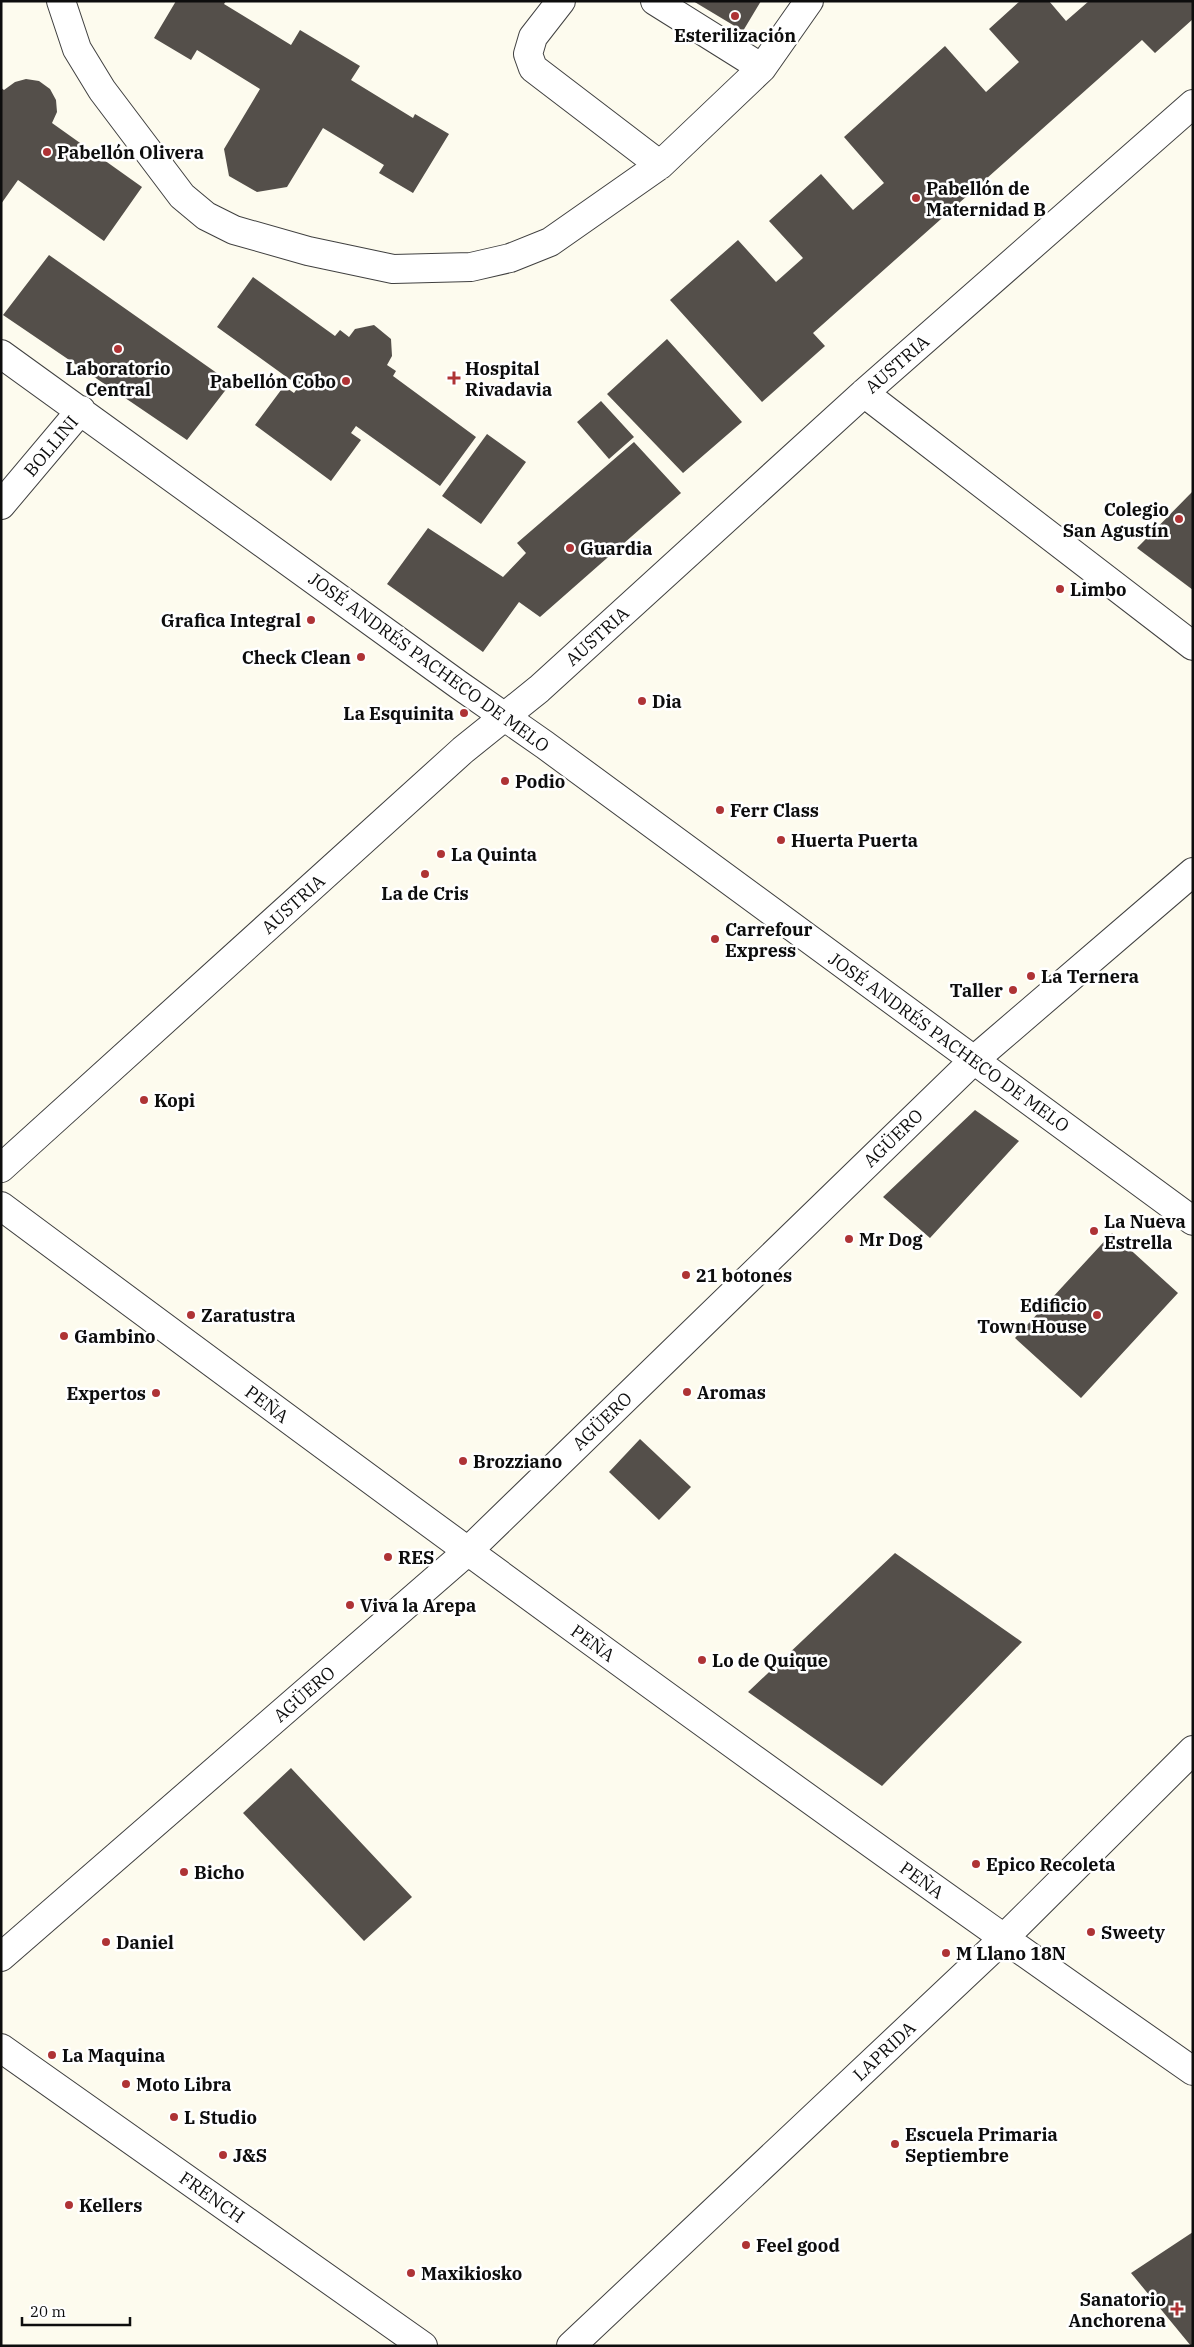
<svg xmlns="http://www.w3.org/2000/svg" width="1194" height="2347" viewBox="0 0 1194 2347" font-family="'IBM Plex Serif',serif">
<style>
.building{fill:#544f4a}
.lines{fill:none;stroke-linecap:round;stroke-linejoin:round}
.minor-casing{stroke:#404040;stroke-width:30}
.minor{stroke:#fff;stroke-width:28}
.poi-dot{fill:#ae3335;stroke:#fff;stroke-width:2}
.labels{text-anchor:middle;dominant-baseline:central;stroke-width:5;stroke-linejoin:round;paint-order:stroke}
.poi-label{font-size:18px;font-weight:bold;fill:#0d0d0d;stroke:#fff;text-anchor:start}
.street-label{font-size:18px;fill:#0d0d0d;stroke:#fff}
</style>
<rect width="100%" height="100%" fill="#fdfbee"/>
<path class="building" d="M176,1H226L224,4L291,45L300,30L360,66L351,80L413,118L415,114L449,134L413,193L379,173L384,165L323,128L287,187L257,192L229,176L224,149L260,89L197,50L191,60L154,38Z
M693,1H761L743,31Z
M1020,1H1049L1066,21L1089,1H1193V19L1155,53L1142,40L813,333L825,346L762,402L670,300L738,240L776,282L803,258L769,221L821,174L853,210L884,183L844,137L945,46L986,92L1019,62L989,29Z
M26,79L39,81L50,89L56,100L57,112L52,123L142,187L104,241L18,180L1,204V88L4,90L15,82Z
M49,255L231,383L187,440L3,315Z
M253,277L335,336L340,330L349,337L355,329L374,325L391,339L392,356L387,365L396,371L393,376L476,437L440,486L356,426L351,433L361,440L331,481L255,425L284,386L294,393L299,386L217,327Z
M667,339L742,422L683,473L607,394Z
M601,401L634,437L609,459L577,422Z
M487,434L526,462L481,524L442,496Z
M634,442L681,493L540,617L519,602L483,652L387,584L428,528L503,577L526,553L517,543Z
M1193,491V590L1137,548Z
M975,1110L1019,1141L930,1238L883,1197Z
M1112,1233L1178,1293L1081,1398L1015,1338Z
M640,1439L691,1487L659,1520L609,1472Z
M895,1553L1022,1642L882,1786L748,1692Z
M291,1768L412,1897L364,1941L243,1813Z
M1193,2232V2346H1191L1131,2273Z"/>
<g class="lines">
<g class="minor-casing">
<path id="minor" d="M61,1L77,49L102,90L182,196L206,216L234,230L308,251L393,269L471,267L510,258L550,242L660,165L762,68L809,1
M561,1L533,37L528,54L533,68L660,165
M655,1L762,68
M1,354L459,685L545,745L1193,1221
M864,393L1193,646
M1,505L81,410
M1,1168L463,750L539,689L864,393L1193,104
M1,1206C395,1499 790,1790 1193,2071
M1,1957L467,1552L974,1060L1193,872
M1,2048L423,2346
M571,2346L1003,1939L1193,1750"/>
</g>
<use href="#minor" class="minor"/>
</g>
<g class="poi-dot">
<circle cx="735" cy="16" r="5"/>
<circle cx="47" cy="152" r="5"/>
<circle cx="916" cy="198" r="5"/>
<circle cx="118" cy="349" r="5"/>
<path d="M451.5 370.5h5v5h5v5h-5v5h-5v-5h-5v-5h5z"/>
<circle cx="346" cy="381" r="5"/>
<circle cx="1179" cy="519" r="5"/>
<circle cx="570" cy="548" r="5"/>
<circle cx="1060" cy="589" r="5"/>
<circle cx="311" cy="620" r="5"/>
<circle cx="361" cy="657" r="5"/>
<circle cx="642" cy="701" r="5"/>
<circle cx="464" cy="713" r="5"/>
<circle cx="505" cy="781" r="5"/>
<circle cx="720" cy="810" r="5"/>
<circle cx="781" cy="840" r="5"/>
<circle cx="441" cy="854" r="5"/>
<circle cx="425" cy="874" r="5"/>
<circle cx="715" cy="939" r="5"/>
<circle cx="1031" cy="976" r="5"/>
<circle cx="1013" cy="990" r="5"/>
<circle cx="144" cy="1100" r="5"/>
<circle cx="1094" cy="1231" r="5"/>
<circle cx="849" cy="1239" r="5"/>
<circle cx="686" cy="1275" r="5"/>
<circle cx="191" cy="1315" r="5"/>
<circle cx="1097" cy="1315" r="5"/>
<circle cx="64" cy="1336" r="5"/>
<circle cx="687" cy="1392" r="5"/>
<circle cx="156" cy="1393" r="5"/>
<circle cx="463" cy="1461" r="5"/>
<circle cx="388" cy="1557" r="5"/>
<circle cx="350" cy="1605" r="5"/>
<circle cx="702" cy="1660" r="5"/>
<circle cx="976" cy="1864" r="5"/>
<circle cx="184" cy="1872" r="5"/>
<circle cx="1091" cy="1932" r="5"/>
<circle cx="106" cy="1942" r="5"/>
<circle cx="946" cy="1953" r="5"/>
<circle cx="52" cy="2055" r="5"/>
<circle cx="126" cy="2084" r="5"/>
<circle cx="174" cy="2117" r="5"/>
<circle cx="895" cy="2144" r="5"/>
<circle cx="223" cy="2155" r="5"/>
<circle cx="69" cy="2205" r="5"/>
<circle cx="746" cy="2245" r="5"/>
<circle cx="411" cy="2273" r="5"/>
<path d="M1174.5 2301.5h5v5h5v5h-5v5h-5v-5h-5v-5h5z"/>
</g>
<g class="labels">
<g class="poi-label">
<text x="735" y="35" text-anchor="middle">Esterilización</text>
<text x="57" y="152">Pabellón Olivera</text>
<text x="926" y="188">Pabellón de<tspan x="926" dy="21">Maternidad B</tspan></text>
<text x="118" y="368" text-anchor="middle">Laboratorio<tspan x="118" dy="21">Central</tspan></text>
<text x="465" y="368">Hospital<tspan x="465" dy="21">Rivadavia</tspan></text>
<text x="336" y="381" text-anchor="end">Pabellón Cobo</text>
<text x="1169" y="509" text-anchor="end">Colegio<tspan x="1169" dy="21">San Agustín</tspan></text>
<text x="580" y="548">Guardia</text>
<text x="1070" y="589">Limbo</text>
<text x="301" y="620" text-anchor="end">Grafica Integral</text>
<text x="351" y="657" text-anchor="end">Check Clean</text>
<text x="652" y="701">Dia</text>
<text x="454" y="713" text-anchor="end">La Esquinita</text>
<text x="515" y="781">Podio</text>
<text x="730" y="810">Ferr Class</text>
<text x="791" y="840">Huerta Puerta</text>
<text x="451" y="854">La Quinta</text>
<text x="425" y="893" text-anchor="middle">La de Cris</text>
<text x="725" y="929">Carrefour<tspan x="725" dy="21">Express</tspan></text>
<text x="1041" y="976">La Ternera</text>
<text x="1003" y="990" text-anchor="end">Taller</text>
<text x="154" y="1100">Kopi</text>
<text x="1104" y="1221">La Nueva<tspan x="1104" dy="21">Estrella</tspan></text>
<text x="859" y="1239">Mr Dog</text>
<text x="696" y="1275">21 botones</text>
<text x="1087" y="1305" text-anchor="end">Edificio<tspan x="1087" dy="21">Town House</tspan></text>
<text x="201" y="1315">Zaratustra</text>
<text x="74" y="1336">Gambino</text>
<text x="697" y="1392">Aromas</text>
<text x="146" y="1393" text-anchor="end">Expertos</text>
<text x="473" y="1461">Brozziano</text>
<text x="398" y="1557">RES</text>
<text x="360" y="1605">Viva la Arepa</text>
<text x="712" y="1660">Lo de Quique</text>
<text x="986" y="1864">Epico Recoleta</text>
<text x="194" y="1872">Bicho</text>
<text x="1101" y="1932">Sweety</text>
<text x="116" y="1942">Daniel</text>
<text x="956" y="1953">M Llano 18N</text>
<text x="62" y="2055">La Maquina</text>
<text x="136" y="2084">Moto Libra</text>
<text x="184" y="2117">L Studio</text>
<text x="905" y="2134">Escuela Primaria<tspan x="905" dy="21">Septiembre</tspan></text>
<text x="233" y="2155">J&amp;S</text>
<text x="79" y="2205">Kellers</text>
<text x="756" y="2245">Feel good</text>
<text x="421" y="2273">Maxikiosko</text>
<text x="1166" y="2299" text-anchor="end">Sanatorio<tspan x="1166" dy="21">Anchorena</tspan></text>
</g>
<g class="street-label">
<text transform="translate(897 364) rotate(-41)">AUSTRIA</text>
<text transform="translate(51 446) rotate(-50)">BOLLINI</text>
<text transform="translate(597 636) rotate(-42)">AUSTRIA</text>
<text transform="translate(429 662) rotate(36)">JOSÉ ANDRÉS PACHECO DE MELO</text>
<text transform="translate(293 904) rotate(-42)">AUSTRIA</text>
<text transform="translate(949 1042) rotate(36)">JOSÉ ANDRÉS PACHECO DE MELO</text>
<text transform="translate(893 1138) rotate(-44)">AGÜERO</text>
<text transform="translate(267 1404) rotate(37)">PEÑA</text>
<text transform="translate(602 1421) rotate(-44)">AGÜERO</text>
<text transform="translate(593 1643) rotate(36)">PEÑA</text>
<text transform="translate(304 1694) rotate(-41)">AGÜERO</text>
<text transform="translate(922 1880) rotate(36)">PEÑA</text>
<text transform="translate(884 2051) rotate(-43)">LAPRIDA</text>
<text transform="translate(212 2197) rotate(35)">FRENCH</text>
</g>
</g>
<rect width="1194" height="2347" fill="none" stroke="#0d0d0d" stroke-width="5"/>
<path d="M22 2317v8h108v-8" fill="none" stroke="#0d0d0d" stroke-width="2.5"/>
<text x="30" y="2317" font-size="15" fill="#0d0d0d" stroke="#ffffff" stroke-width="4" paint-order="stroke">20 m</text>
</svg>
